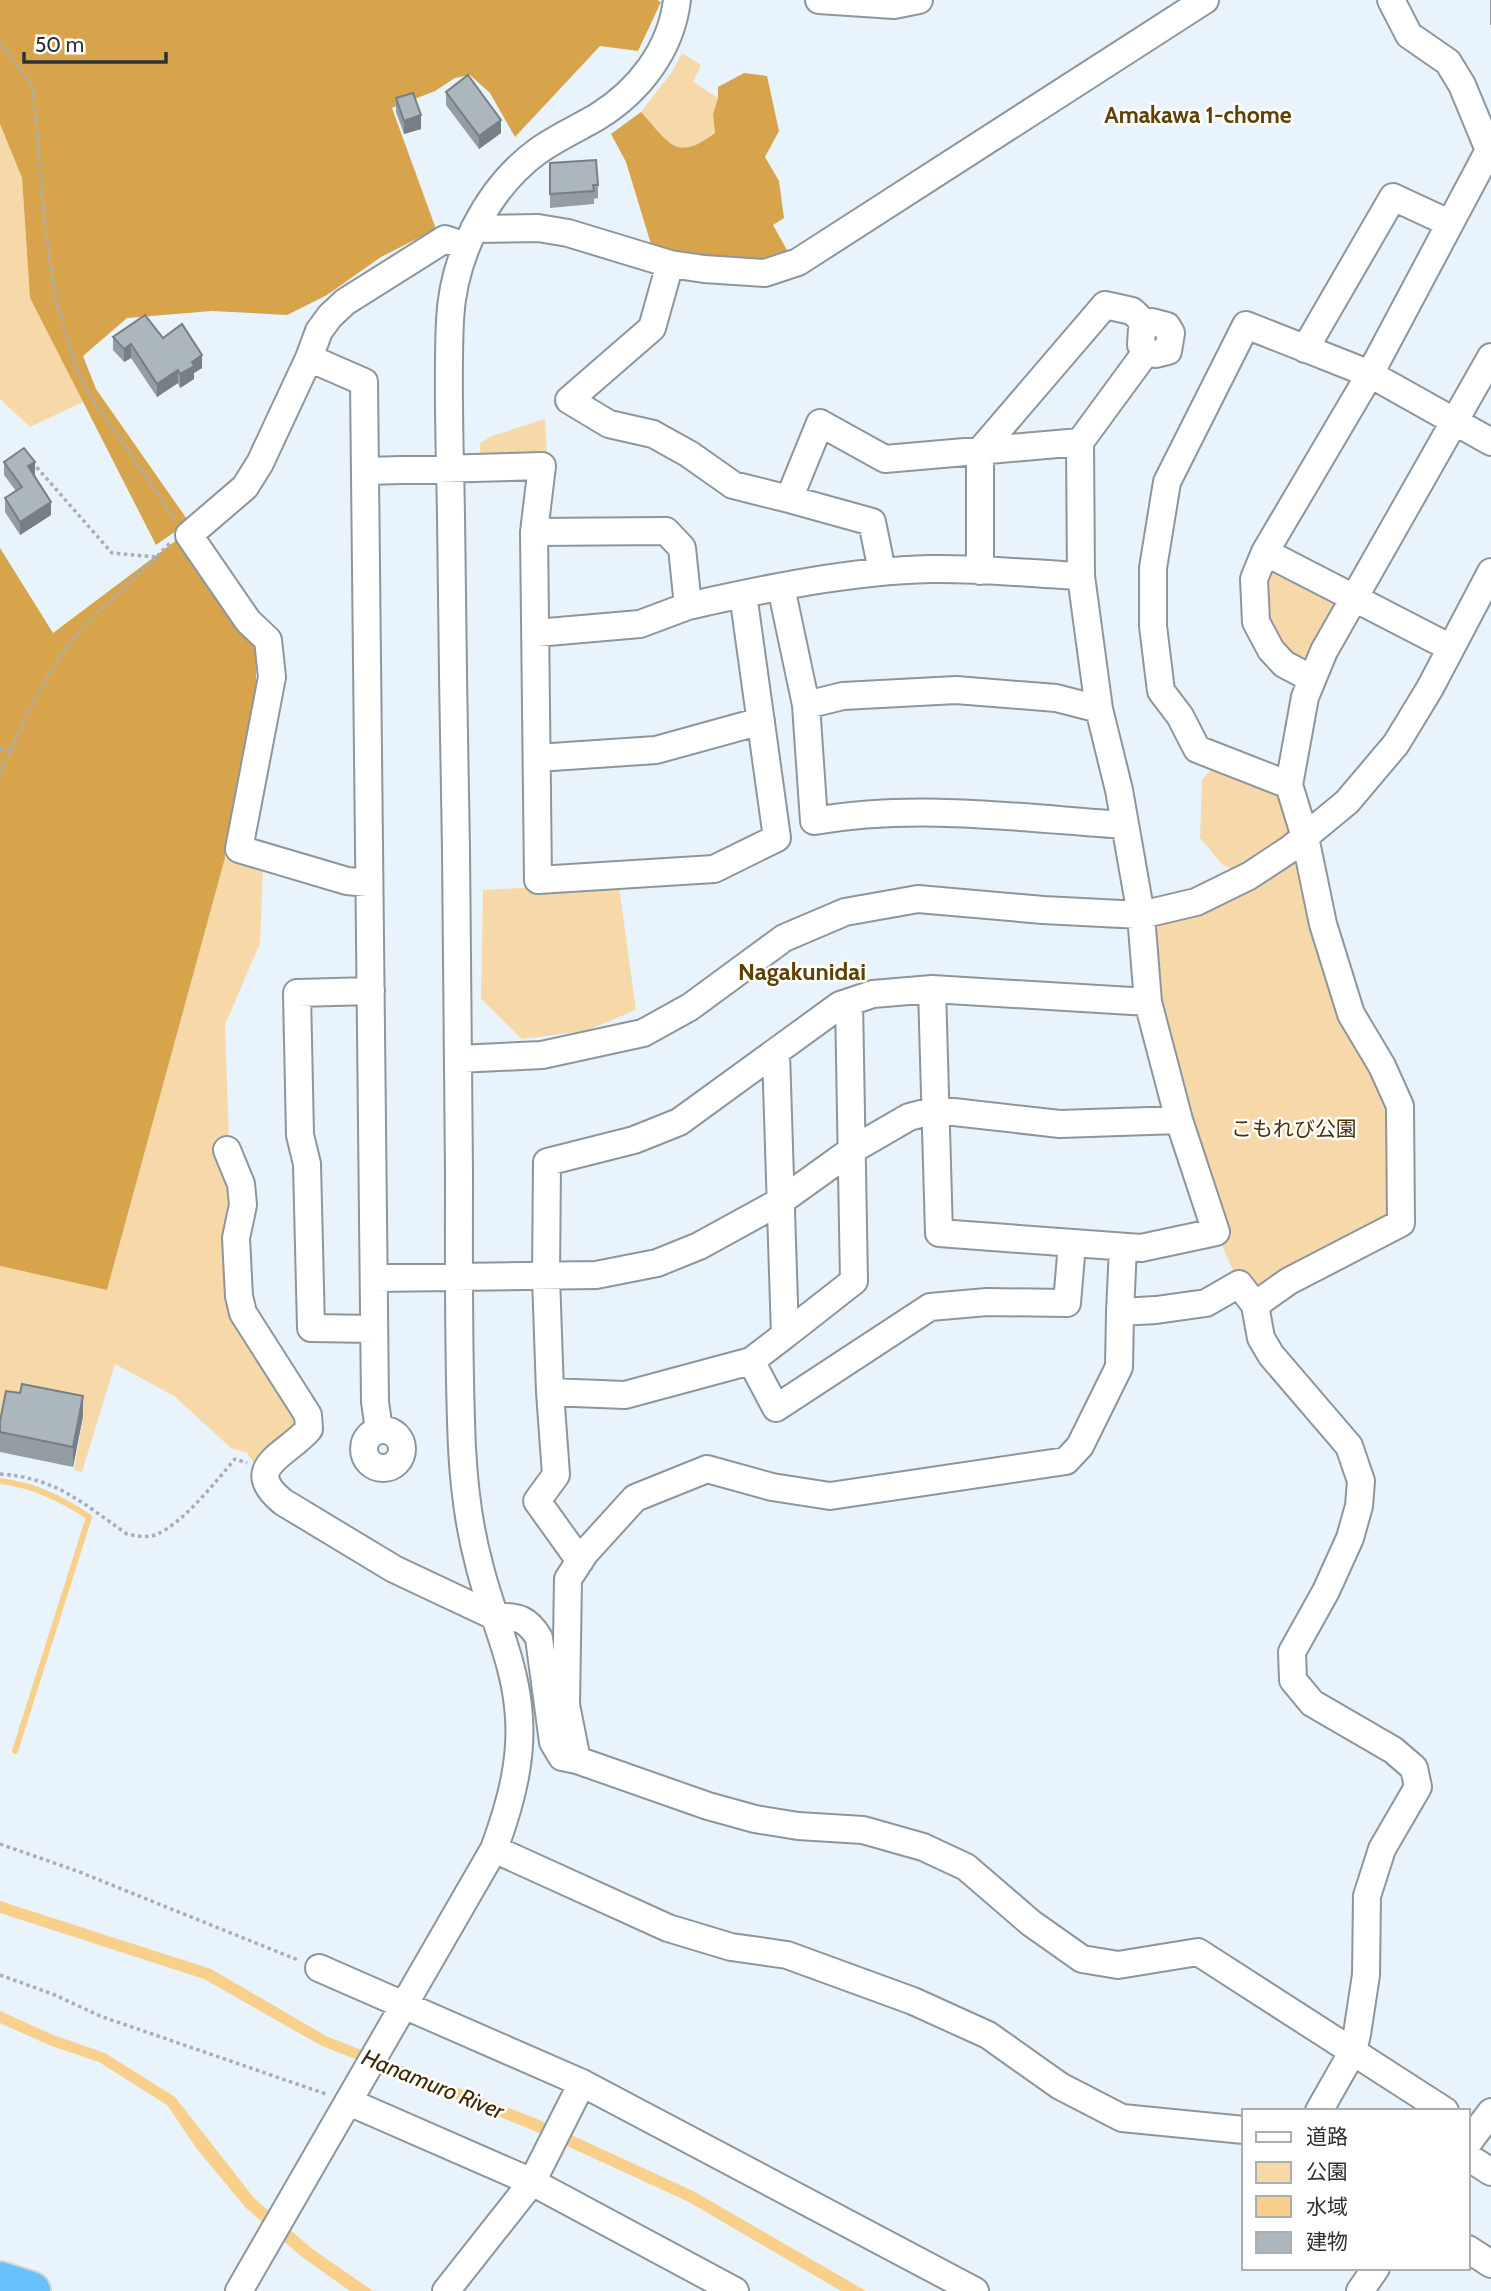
<svg xmlns="http://www.w3.org/2000/svg" width="1491" height="2291" viewBox="0 0 1491 2291" font-family="Cabin,'Noto Sans JP',sans-serif">
<style>
.green{fill:#f7d9a9}
.forest{fill:#d7a44c}
.water{fill:#f9cf8c}
.lines{fill:none;stroke-linecap:round;stroke-linejoin:round}
.stream{stroke:#f9cf8c;stroke-width:6}
.minor-casing{stroke:#8d969d;stroke-width:30}
.highway-casing{stroke:#d1d2d2;stroke-width:42}
.path{stroke:#a7afb5;stroke-width:3.5;stroke-dasharray:3.5 3.5;stroke-linecap:butt}
.minor{stroke:#fff;stroke-width:26}
.highway{stroke:#68c1fc;stroke-width:38}
.wall{fill:#949da3}
.shaded-wall{fill:#787f84}
.building{fill:#acb6bd;stroke:#787f84;stroke-width:2}
.labels{text-anchor:middle;dominant-baseline:central;stroke-width:5;stroke-linejoin:round;paint-order:stroke}
.park-label{font-size:21px;fill:#47320b;stroke:#fff}
.neighbourhood-label{font-size:23px;font-weight:bold;fill:#5e4105;stroke:#fff}
.water-label{font-size:23px;font-style:italic;fill:#3d2901;stroke:#fff}
.quarter-label{font-size:24px;font-weight:bold;fill:#5e4105;stroke:#fff}
</style>
<rect width="100%" height="100%" fill="#e9f3fb"/>
<path class="green" d="M682,53L701,65L693,82L718,98L713,114L715,133C675,163 669,142 641,112L672,72Z
M0,124L22,178L30,298L83,402L30,427L0,399Z
M545,419L547,454L480,455V443L492,436Z
M1265,552L1352,597L1312,679L1271,650Z
M1213,767L1284,790L1300,825L1232,869L1222,864L1200,838L1202,780Z
M1305,837L1382,1066L1401,1223L1255,1305L1239,1284L1216,1232L1179,1120L1141,915Z
M225,858L263,869L260,943L225,1025L229,1141L237,1178L239,1312L305,1420L263,1476L247,1453L231,1448L174,1396L115,1364L82,1472L74,1470L84,1413L2,1407L0,1418V1266L107,1290Z
M539,887H619L636,1010L585,1031L522,1039L481,999L483,890Z"/>
<path class="forest" d="M0,0H657L661,2L638,51L600,46L515,137L490,93L470,75L455,78L435,91L392,108L436,229L381,257L327,295L287,315L212,311L127,318L83,356L96,389L189,522L156,545L30,298L22,178L0,124Z
M744,73L767,76L779,131L765,157L779,181L784,218L773,225L792,259L781,264L654,254L626,162L611,134L641,112C669,142 675,163 715,133L713,114L718,98V87Z
M178,539L256,647V688L225,858L107,1290L0,1266V548L53,633Z"/>
<path class="water" d="M0,1901L211,1969L326,2036L537,2119L695,2192L866,2291H841L689,2202L530,2129L320,2045L204,1979L0,1913Z
M0,2011L53,2035L105,2053L175,2097L254,2198L311,2248L373,2291H350L302,2257L245,2207L197,2149L167,2105L99,2062L49,2045L0,2023Z"/>
<g class="lines">
<path class="stream" d="M0,1481C34,1485 62,1499 89,1517L15,1751"/>
<g class="minor-casing">
<path id="minor" d="M819,0L894,5L919,0
M1391,0L1409,35L1448,62L1462,85L1491,155
M474,229L538,228L568,233L670,264L704,269L765,273L798,262L1205,0
M670,264L652,328L569,400L609,424L653,434L689,454L733,485L789,499L820,423L885,459L1080,442L1081,576L1099,709L1119,790L1141,915L1148,1002L1179,1120L1216,1232L1141,1248L939,1233L932,989
M1305,349L1393,197L1449,223
M309,358L364,382L375,1402L379,1430
M1080,442L1146,352L1156,354L1168,351L1171,333L1167,326L1152,322L1142,329L1141,345L1146,352
M365,471L542,466L534,532L538,880L714,869L777,838L743,594
M789,499L872,522L882,571
M534,532L666,531L682,548L688,606C768,588 849,571 931,569C981,568 1032,574 1081,576
M1265,552L1451,648
M980,571V451L1105,305L1132,311L1147,325
M781,587L806,705L814,821C916,803 1021,818 1124,825
M536,633L640,624L688,606
M1312,679L1284,664L1271,650L1256,622L1254,579L1265,552L1370,374L1488,152
M806,705L843,696L956,690L1056,698L1099,709
M537,758L656,750L761,721
M1289,785L1197,749L1180,716L1161,691L1153,626V568L1167,482L1246,325L1370,374L1491,442
M368,883L347,881L239,849L272,677L268,640L248,621L189,535L245,487L260,463L309,358L319,331L330,316L345,302L445,239L466,246
M371,991L297,993L300,1135L307,1164L311,1328L374,1329
M776,1053L785,1335L751,1361L625,1395L550,1392L546,1277L547,1162L634,1140L679,1122L840,1005L873,994L932,989L1148,1002
M458,1059L542,1055L643,1033L690,1007L784,938L845,912L918,899L1043,910L1141,915L1196,902L1249,876L1290,849L1347,802L1396,744L1430,688L1491,572
M227,1150L241,1184L243,1205L236,1238L239,1296L243,1313L308,1415L309,1429C286,1456 240,1467 283,1502L394,1569L496,1617C518,1616 528,1619 539,1638L553,1742L562,1757L577,1760
M374,1278L596,1275L657,1263L699,1246L781,1201L852,1150L909,1117L936,1110L1060,1124L1179,1120
M1255,1305L1289,1281L1401,1223L1400,1106L1382,1066L1351,1014L1323,924L1305,837L1289,785L1305,697L1324,651L1491,357
M1120,1312L1123,1248
M785,1335L854,1281L849,1002
M751,1361L776,1408L930,1307L987,1302L1067,1303L1072,1244
M550,1392L556,1475L537,1501L580,1561
M364 1449a19 19 0 1 1 38 0a19 19 0 1 1-38 0Z
M494,1849L668,1928L731,1947L787,1955L913,2001L988,2035L1060,2086L1122,2118L1244,2130
M319,1968L582,2083L975,2291
M349,2102L532,2182L735,2291
M1319,2111L1353,2051L1357,2034L1366,1975L1367,1896L1382,1849L1418,1787L1414,1768L1393,1750L1312,1703L1293,1680L1292,1652L1326,1591L1350,1538L1359,1506L1361,1481L1349,1446L1271,1355L1261,1338L1255,1305L1239,1284L1206,1303L1156,1310L1120,1312L1119,1367L1080,1446L1066,1461L830,1496L772,1487L707,1469L635,1498L585,1553L568,1579L566,1705L577,1760L708,1806L755,1819L798,1826L863,1830L923,1847L966,1867L1031,1923L1082,1959L1118,1965L1198,1952L1445,2111
M1468,2143L1491,2112
M1468,2157L1491,2172
M1468,2249L1491,2264
M239,2291L494,1849C511,1803 524,1756 518,1706C513,1657 490,1611 479,1564C469,1527 464,1486 462,1448C458,1356 459,1265 459,1173C458,1065 457,958 456,850C454,739 452,627 451,516C450,451 447,385 450,320C453,257 486,189 538,151C556,138 578,128 597,117C639,91 671,50 677,0
M446,2291L532,2182L582,2083
M1360,2291L1376,2268"/>
</g>
<g class="highway-casing">
<path id="highway" d="M0,2281L31,2291"/>
</g>
<path class="path" d="M0,42L33,87L44,216L55,297L76,369L95,403L176,520
M32,462L112,553L156,557
M0,749L11,750
M0,775C19,732 37,689 65,650C95,610 136,579 171,542
M0,1474C57,1478 82,1503 127,1534C136,1536 146,1538 155,1535C183,1524 215,1482 235,1459L247,1463
M0,1844L77,1871L298,1960
M0,1975L55,1995L100,2016L326,2094"/>
<use href="#minor" class="minor"/>
<use href="#highway" class="highway"/>
</g>
<path class="wall" d="M1490,0H1491V25H1490Z
M446,92L501,133L479,149L446,105Z
M396,98L421,129L404,134L396,112Z
M550,163L598,185V198L594,199V204L550,208Z
M113,337L163,338L202,368L194,373V379L180,388L178,383L157,397L131,358L124,362L113,350Z
M4,462L35,475L51,515L20,535L5,512V498L16,491L4,475Z
M83,1416L73,1467L0,1452V1421Z"/>
<path class="shaded-wall" d="M421,115V129L404,134V121Z
M501,120V133L479,149V136Z
M131,344V358L124,362V349Z
M202,355V368L194,373V379L180,388V374L192,362Z
M178,370V383L157,397V384Z
M35,462V475L28,480V466Z
M51,502V515L20,535V522Z
M83,1396V1416L73,1467V1447Z"/>
<path class="building" d="M468,75L501,120L479,136L446,92Z
M413,93L421,115L404,121L396,98Z
M596,160L598,185H593L594,191L550,194V163Z
M145,315L163,338L182,324L202,355L192,362L194,366L180,374L178,370L157,384L131,344L124,349L113,337Z
M24,448L35,462L28,466L51,502L20,522L5,498L22,487L4,462Z
M22,1384L83,1396L73,1447L0,1432V1421L6,1391L20,1393Z"/>
<g class="labels">
<g class="park-label">
<text x="1294" y="1128">こもれび公園</text>
</g>
<g class="neighbourhood-label">
<text x="1198" y="115">Amakawa 1-chome</text>
</g>
<g class="water-label">
<text transform="translate(433 2084) rotate(22)">Hanamuro River</text>
</g>
<g class="quarter-label">
<text x="802" y="971">Nagakunidai</text>
</g>
</g>
<rect x="1242" y="2109" width="228" height="161" fill="#ffffff" stroke="#abadae" stroke-width="2"/>
<rect x="1256" y="2132" width="35" height="10" fill="#ffffff" stroke="#abadae" stroke-width="2"/>
<text x="1306" y="2144" font-size="21" fill="#2d3134">道路</text>
<rect x="1256" y="2162" width="35" height="21" fill="#f7d9a9" stroke="#abadae" stroke-width="2"/>
<text x="1306" y="2179" font-size="21" fill="#2d3134">公園</text>
<rect x="1256" y="2196" width="35" height="21" fill="#f9cf8c" stroke="#abadae" stroke-width="2"/>
<text x="1306" y="2214" font-size="21" fill="#2d3134">水域</text>
<rect x="1256" y="2232" width="35" height="21" fill="#acb6bd" stroke="#abadae" stroke-width="2"/>
<text x="1306" y="2249" font-size="21" fill="#2d3134">建物</text>
<path d="M24 52v10h142v-10" fill="none" stroke="#2d3134" stroke-width="3.5"/>
<text x="35" y="52" font-size="21" fill="#2d3134" stroke="#ffffff" stroke-width="5" paint-order="stroke">50 m</text>
</svg>
